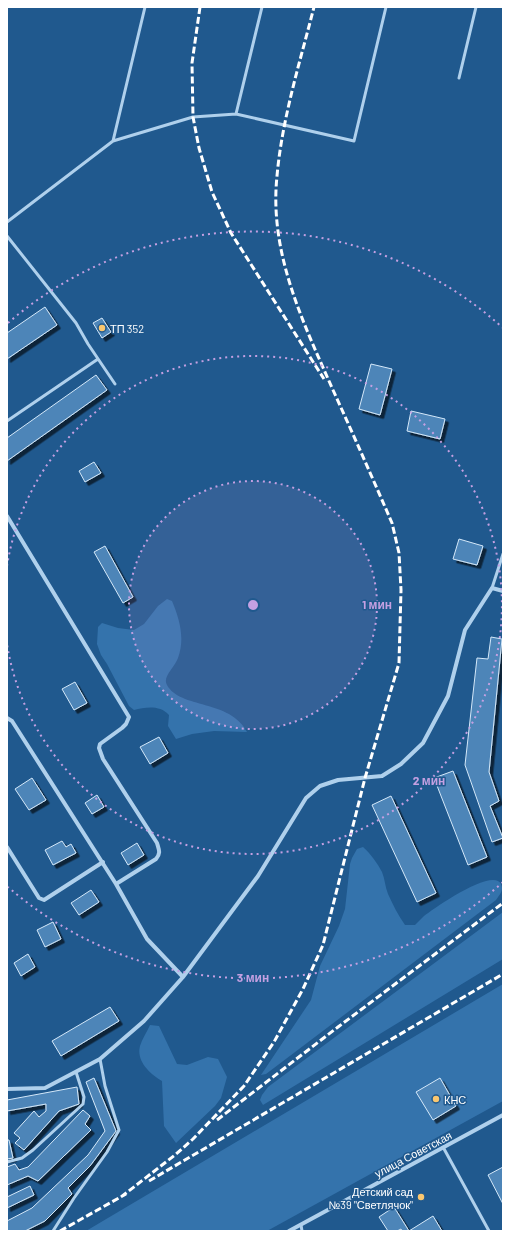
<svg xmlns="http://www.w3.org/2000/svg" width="510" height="1238" viewBox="0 0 510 1238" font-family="Barlow,sans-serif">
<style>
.green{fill:#3473ac}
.building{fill:#4d85b8;stroke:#d4e8f9;filter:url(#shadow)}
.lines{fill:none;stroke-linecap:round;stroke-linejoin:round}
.lane{stroke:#afd0ec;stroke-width:3}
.street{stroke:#afd0ec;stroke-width:4}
.rail{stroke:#fff;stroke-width:3;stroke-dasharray:7 3;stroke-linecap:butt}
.ring{fill:none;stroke:#c4a0e2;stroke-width:2;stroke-dasharray:2 4}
.poi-dot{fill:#fac770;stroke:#20598e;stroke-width:1.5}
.labels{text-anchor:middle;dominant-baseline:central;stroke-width:3;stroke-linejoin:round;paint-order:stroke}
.poi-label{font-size:11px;fill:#fff;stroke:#20598e;text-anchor:start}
.street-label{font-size:11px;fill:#fff;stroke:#20598e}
.centre{fill:#c4a0e2;stroke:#20598e;stroke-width:2}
.ring-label{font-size:12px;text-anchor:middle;font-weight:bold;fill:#c4a0e2;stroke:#20598e;stroke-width:3;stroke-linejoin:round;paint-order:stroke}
</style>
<defs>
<filter id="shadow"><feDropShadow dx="3.5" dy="3.5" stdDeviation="0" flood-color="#0009"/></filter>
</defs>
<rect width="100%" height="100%" fill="#20598e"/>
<path class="green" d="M167,599L172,601C180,620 185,639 178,658C175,667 162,677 167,685C180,709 230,699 247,732L214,731L192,734L176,739L168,726L169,715C160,705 146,707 134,710L129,706L107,664L101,655L97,644L98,627L102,623L118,628L134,630L144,624L158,606Z
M363,847C370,853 378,864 382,872C385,879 385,887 388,894C393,905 398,915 405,925H415C418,922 421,919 424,916C434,908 493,867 501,884C504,891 499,895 496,900L266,1074L261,1075L311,1000L320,966L339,926L345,909L350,864L352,858L357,849Z
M503,912V959L263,1105L260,1100L262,1095L268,1087Z
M503,984V1101L267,1231H86Z
M150,1025L159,1026L177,1064L187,1065L208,1057L218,1059L227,1077L221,1098L215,1106L176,1143L164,1126L162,1081C150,1074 136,1061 140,1046C142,1039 147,1032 150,1025Z"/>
<path class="building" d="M45,307L57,325L7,359V333Z
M102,318L111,332L102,338L93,323Z
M371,364L392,369L380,415L359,409Z
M96,375L107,390L7,461V438Z
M411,411L445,419L440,439L407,431Z
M94,462L101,473L85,482L79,471Z
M459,539L483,546L477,565L453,559Z
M105,546L133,597L123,603L94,552Z
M491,637L502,639L489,772L499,801L490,806L503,838L492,842L465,765L477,658L488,659Z
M75,682L87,703L74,710L62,689Z
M159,737L168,753L150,764L140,747Z
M453,771L487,857L468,865L434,778Z
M32,778L46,800L29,810L15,789Z
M97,795L104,807L92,814L85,803Z
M391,796L436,893L417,902L372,805Z
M62,841L66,847L71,844L76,853L53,865L45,850Z
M137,843L144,855L128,865L121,853Z
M91,890L99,902L79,915L71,903Z
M53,922L61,939L45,947L37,930Z
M28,954L35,967L21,976L14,963Z
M110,1007L119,1021L61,1056L52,1041Z
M94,1078L116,1131L90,1166L68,1188L72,1194L45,1221L25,1231H7V1221L32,1208L88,1155L105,1131L86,1082Z
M440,1078L456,1106L433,1120L416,1092Z
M77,1087L79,1104L59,1111L24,1150L15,1143L20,1138L14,1133L34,1111L39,1117L46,1111V1104L7,1111V1100Z
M83,1110L90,1116L85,1124L91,1130L38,1181L28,1176L7,1185V1167L15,1164L19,1170L28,1167Z
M7,1140H9L13,1158L7,1159Z
M503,1167V1204L488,1175Z
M30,1186L34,1195L7,1208V1197Z
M394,1207L409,1231H402L401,1229L397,1231H388L379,1217Z
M433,1216L442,1231H409Z"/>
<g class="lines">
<path class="lane" d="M459,78L476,7
M236,114L262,7
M113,141L145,7
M7,222L113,141L193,117L236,114L354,141L386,7
M7,236L76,323L88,344L115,384
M7,421L98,359
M492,588L503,554
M443,1147L489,1231
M7,1162L22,1158L33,1150L83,1104L84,1097L76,1072
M301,1225L302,1231
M53,1231L74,1198L107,1152L119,1130L105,1086L100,1059"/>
<path class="street" d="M7,516L129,717L126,724L122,728L100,744L99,748L103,759L157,843C159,850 161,853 156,859L116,884
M7,718L12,721L116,884L147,939L183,977
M7,847L39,898L44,900L103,862
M7,1089L45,1088L100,1059L144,1021L183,977L258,876L306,798L320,786L338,780L382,776L401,764L423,743L448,696L465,630L492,588L503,591
M289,1231L503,1115"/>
<path class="rail" d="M200,7L192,63L193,117L199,148L212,192L231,233L324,379
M217,1120L338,1027L503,903
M149,1181L503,974
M121,1197L175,1155L193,1139L244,1086L274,1042L303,989L323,945L365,778L399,663L401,590L399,553L392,523C373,479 353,434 333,390C303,322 269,253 277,176C282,119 300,62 314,7
M60,1231L126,1194"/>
</g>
<circle cx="253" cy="605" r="124" fill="#c4a0e2" fill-opacity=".12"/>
<g class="ring">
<circle cx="253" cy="605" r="124"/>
<path d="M7 566A249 249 0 1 1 7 644"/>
<path d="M503 882A373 373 0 0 1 8 887M8 323A373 373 0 0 1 503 328"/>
</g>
<g class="poi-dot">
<circle cx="102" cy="328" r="4"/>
<circle cx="436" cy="1099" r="4"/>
<circle cx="421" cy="1197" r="4"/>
</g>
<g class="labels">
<g class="poi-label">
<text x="110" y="328">ТП 352</text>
<text x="444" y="1099">КНС</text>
<text x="413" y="1191" text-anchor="end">Детский сад<tspan x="413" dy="13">№39 "Светлячок"</tspan></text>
</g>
<g class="street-label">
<text transform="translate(413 1154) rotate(-28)">улица Советская</text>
</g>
</g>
<circle cx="253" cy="605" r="6" class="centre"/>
<g class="ring-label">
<text x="377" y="609">1 мин</text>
<text x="429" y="785">2 мин</text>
<text x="253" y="982">3 мин</text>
</g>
<rect width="510" height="1238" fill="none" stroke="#ffffff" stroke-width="16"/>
</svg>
